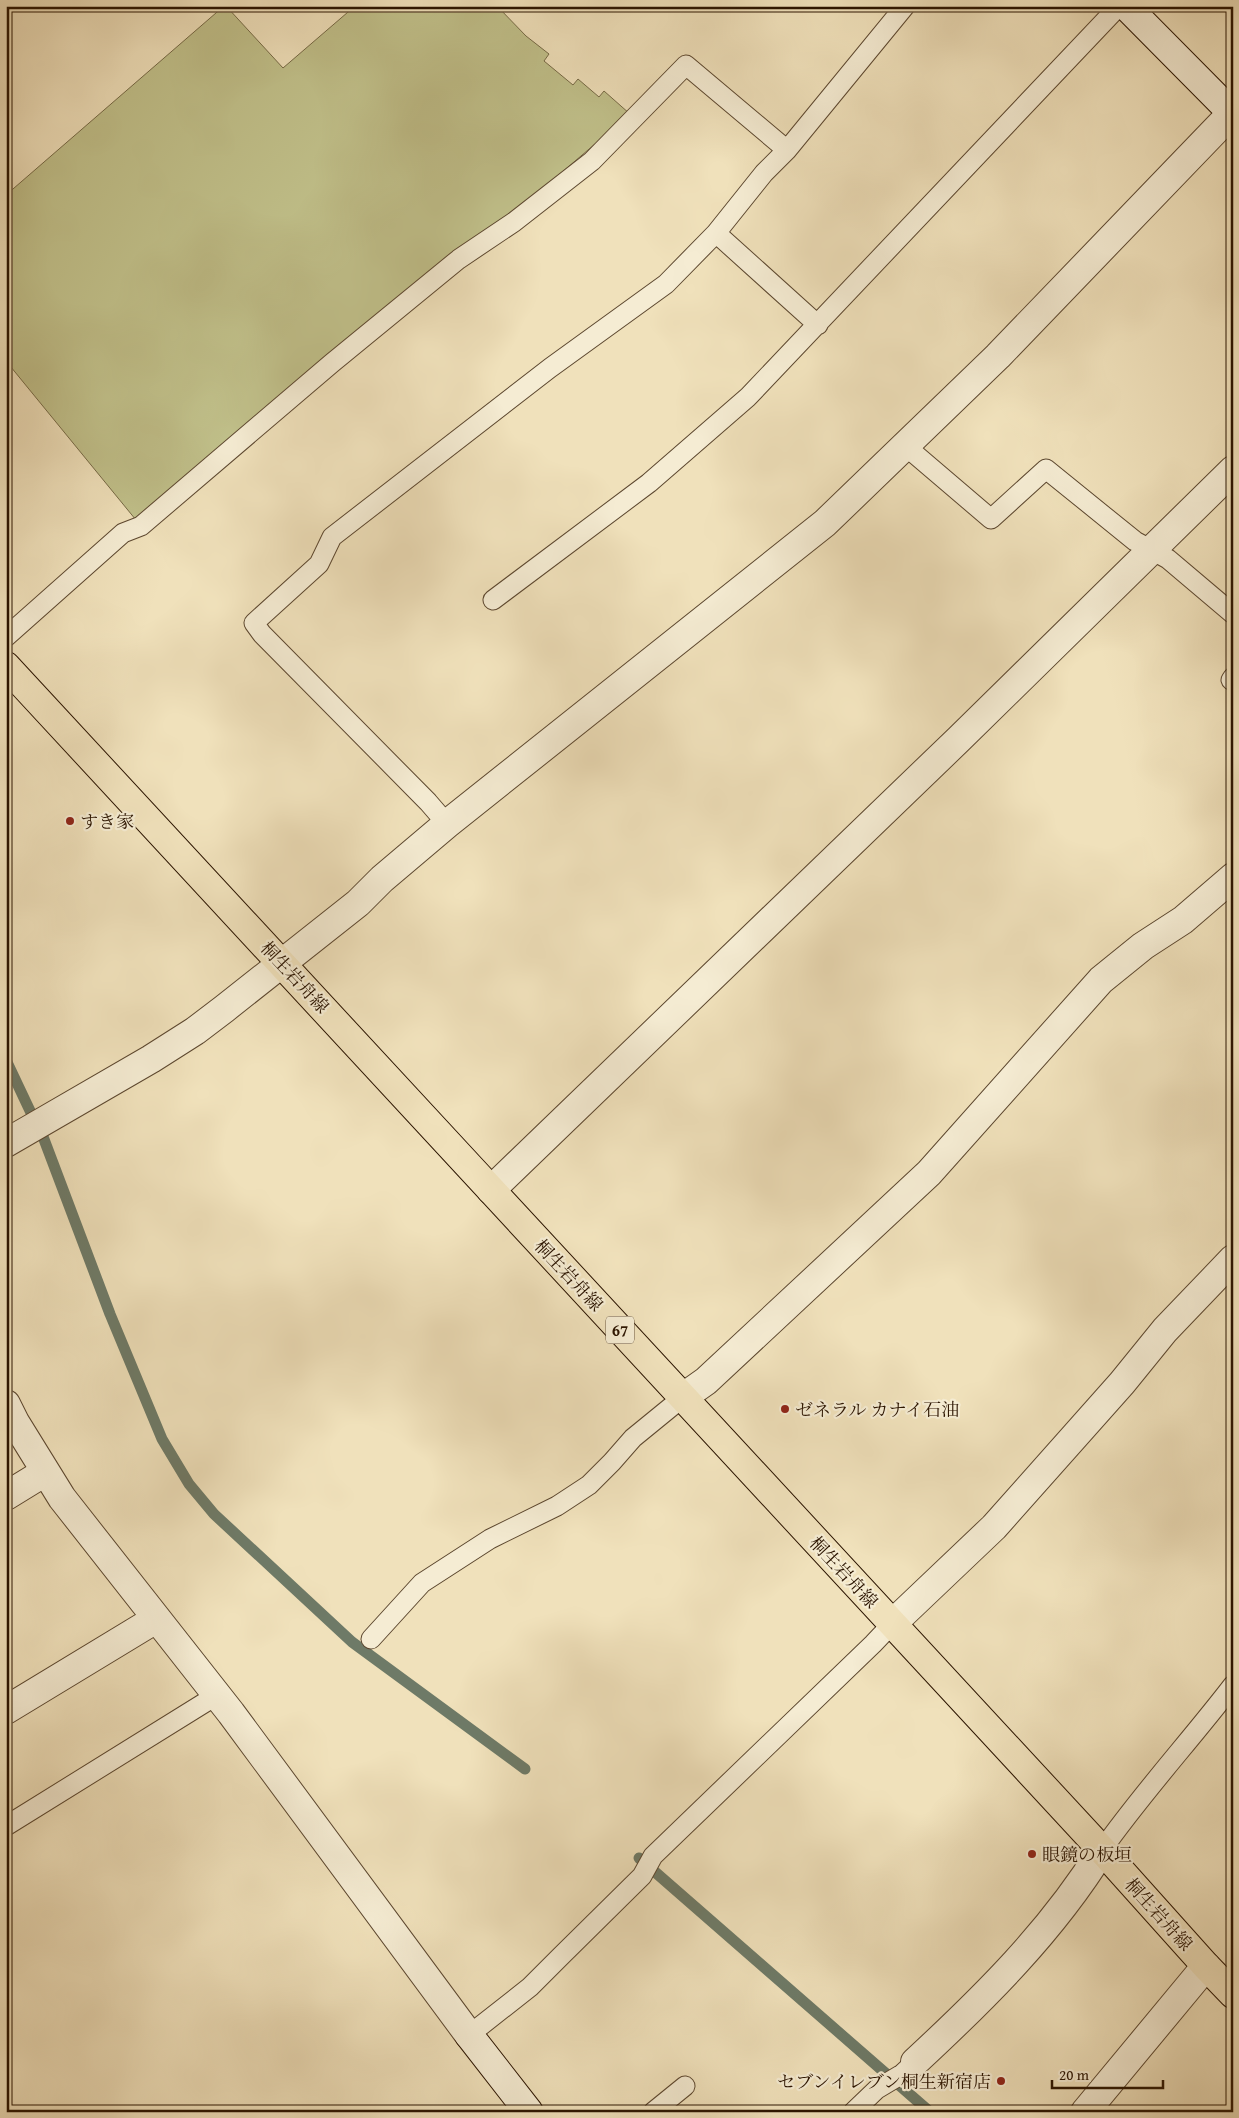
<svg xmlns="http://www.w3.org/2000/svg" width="1239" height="2118" viewBox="0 0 1239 2118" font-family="'Gentium Book Plus','Noto Serif JP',serif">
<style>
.green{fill:#c1c18b;stroke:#766a46}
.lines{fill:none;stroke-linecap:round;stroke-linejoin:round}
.stream{stroke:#6e7a67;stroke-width:11}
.lane-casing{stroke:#5c472f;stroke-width:21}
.street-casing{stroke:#5c472f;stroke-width:30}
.secondary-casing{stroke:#2b1400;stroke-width:30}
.primary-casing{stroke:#2b1400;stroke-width:30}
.lane{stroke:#f5ecd3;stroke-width:19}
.street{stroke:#f5ecd3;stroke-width:28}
.secondary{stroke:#f5ecd3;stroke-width:28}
.primary{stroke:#f0e1bb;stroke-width:28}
.poi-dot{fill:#8f2418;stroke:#f5ecd3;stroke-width:2}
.labels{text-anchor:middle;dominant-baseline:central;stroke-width:4.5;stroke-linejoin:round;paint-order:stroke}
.shield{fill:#f5ecd3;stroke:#68553f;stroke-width:1}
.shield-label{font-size:16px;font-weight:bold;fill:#2b1400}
.poi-label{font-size:18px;fill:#2b1400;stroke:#f5ecd3;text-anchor:start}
.street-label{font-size:18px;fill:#2b1400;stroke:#f5ecd3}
</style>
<rect width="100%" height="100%" fill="#f0e1bb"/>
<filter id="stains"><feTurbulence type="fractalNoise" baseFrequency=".004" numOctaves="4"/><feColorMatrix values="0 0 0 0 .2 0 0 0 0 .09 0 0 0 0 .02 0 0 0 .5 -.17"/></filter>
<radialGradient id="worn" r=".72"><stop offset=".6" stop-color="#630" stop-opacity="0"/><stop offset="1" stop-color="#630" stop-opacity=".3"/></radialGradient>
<path class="green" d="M224,6H226L283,68L355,6H497L526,36L549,54L544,61L573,85L578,79L599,97L604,91L630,114L512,215L136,520L6,361V195Z"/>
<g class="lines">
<path class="stream" d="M6,1060L32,1115
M42,1134L110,1314L162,1439L189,1484L214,1514L352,1642L525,1769
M639,1858L930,2112"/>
<g class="lane-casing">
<path id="lane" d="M716,233L818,325
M908,445L916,455L991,519L1046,469L1135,541L1168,559L1233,614
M493,600L649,483L748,397L1119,6
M6,637L123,533L141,526L332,363L459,259L514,222L592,161L686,65L787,150
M1233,677L1231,680L1233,681
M447,824L428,802L262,634L254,623L319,564L332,537L550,368L666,284L716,233L764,173L787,150L905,6
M371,1639L422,1583L490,1539L557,1506L589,1485L612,1462L633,1438L682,1398
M6,1826L217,1695
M1102,1850C1142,1793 1190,1741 1233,1685
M469,2035L530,1987L561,1956L642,1876L653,1856L873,1644L892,1624
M653,2112L685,2086
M853,2112L877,2089L902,2074L915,2062"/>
</g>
<g class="street-casing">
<path id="street" d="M6,1143L151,1059L195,1031L224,1009L358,903L382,879L447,824L825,523L998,356L1232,113
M491,1190L959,739L1233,470
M682,1398L706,1381L929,1173L1101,980L1143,946L1183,920L1233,877
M6,1404L15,1422L62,1498L231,1713L469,2035
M6,1496L45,1472
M892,1624L994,1527L1122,1383L1165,1330L1233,1259
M6,1710L156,1619
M915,2062C984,1998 1052,1931 1102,1850
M1085,2112L1206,1966"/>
</g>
<g class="secondary-casing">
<path id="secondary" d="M1126,6L1233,114
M469,2035L529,2112"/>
</g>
<g class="primary-casing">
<path id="primary" d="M6,666L1102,1850L1206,1966L1233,1994"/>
</g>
<use href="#lane" class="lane"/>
<use href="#street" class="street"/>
<use href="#secondary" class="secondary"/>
<use href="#primary" class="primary"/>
</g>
<g class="poi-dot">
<circle cx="70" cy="821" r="5"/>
<circle cx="785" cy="1409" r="5"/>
<circle cx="1032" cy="1854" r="5"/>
<circle cx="1001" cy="2081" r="5"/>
</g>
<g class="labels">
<rect class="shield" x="606" y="1316.5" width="28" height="27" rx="4"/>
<g class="shield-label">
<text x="620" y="1330">67</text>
</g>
<g class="poi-label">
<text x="80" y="821">すき家</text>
<text x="795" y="1409">ゼネラル カナイ石油</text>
<text x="1042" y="1854">眼鏡の板垣</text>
<text x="991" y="2081" text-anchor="end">セブンイレブン桐生新宿店</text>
</g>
<g class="street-label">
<text transform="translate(295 977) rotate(47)">桐生岩舟線</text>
<text transform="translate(569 1275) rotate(47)">桐生岩舟線</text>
<text transform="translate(844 1572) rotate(47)">桐生岩舟線</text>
<text transform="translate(1159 1914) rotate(48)">桐生岩舟線</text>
</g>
</g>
<rect width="1239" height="2118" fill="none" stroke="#f0e1bb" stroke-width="25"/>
<rect x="8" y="8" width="1224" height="2103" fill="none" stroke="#2b1400" stroke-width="2.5"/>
<rect x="12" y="12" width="1214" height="2093" fill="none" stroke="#2b1400"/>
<path d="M1052 2080v8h111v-8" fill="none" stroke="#2b1400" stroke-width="2.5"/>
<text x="1059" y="2080" font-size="15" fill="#2b1400" stroke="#f5ecd3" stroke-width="4" paint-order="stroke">20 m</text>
<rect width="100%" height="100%" filter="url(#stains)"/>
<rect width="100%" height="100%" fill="url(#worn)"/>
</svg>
